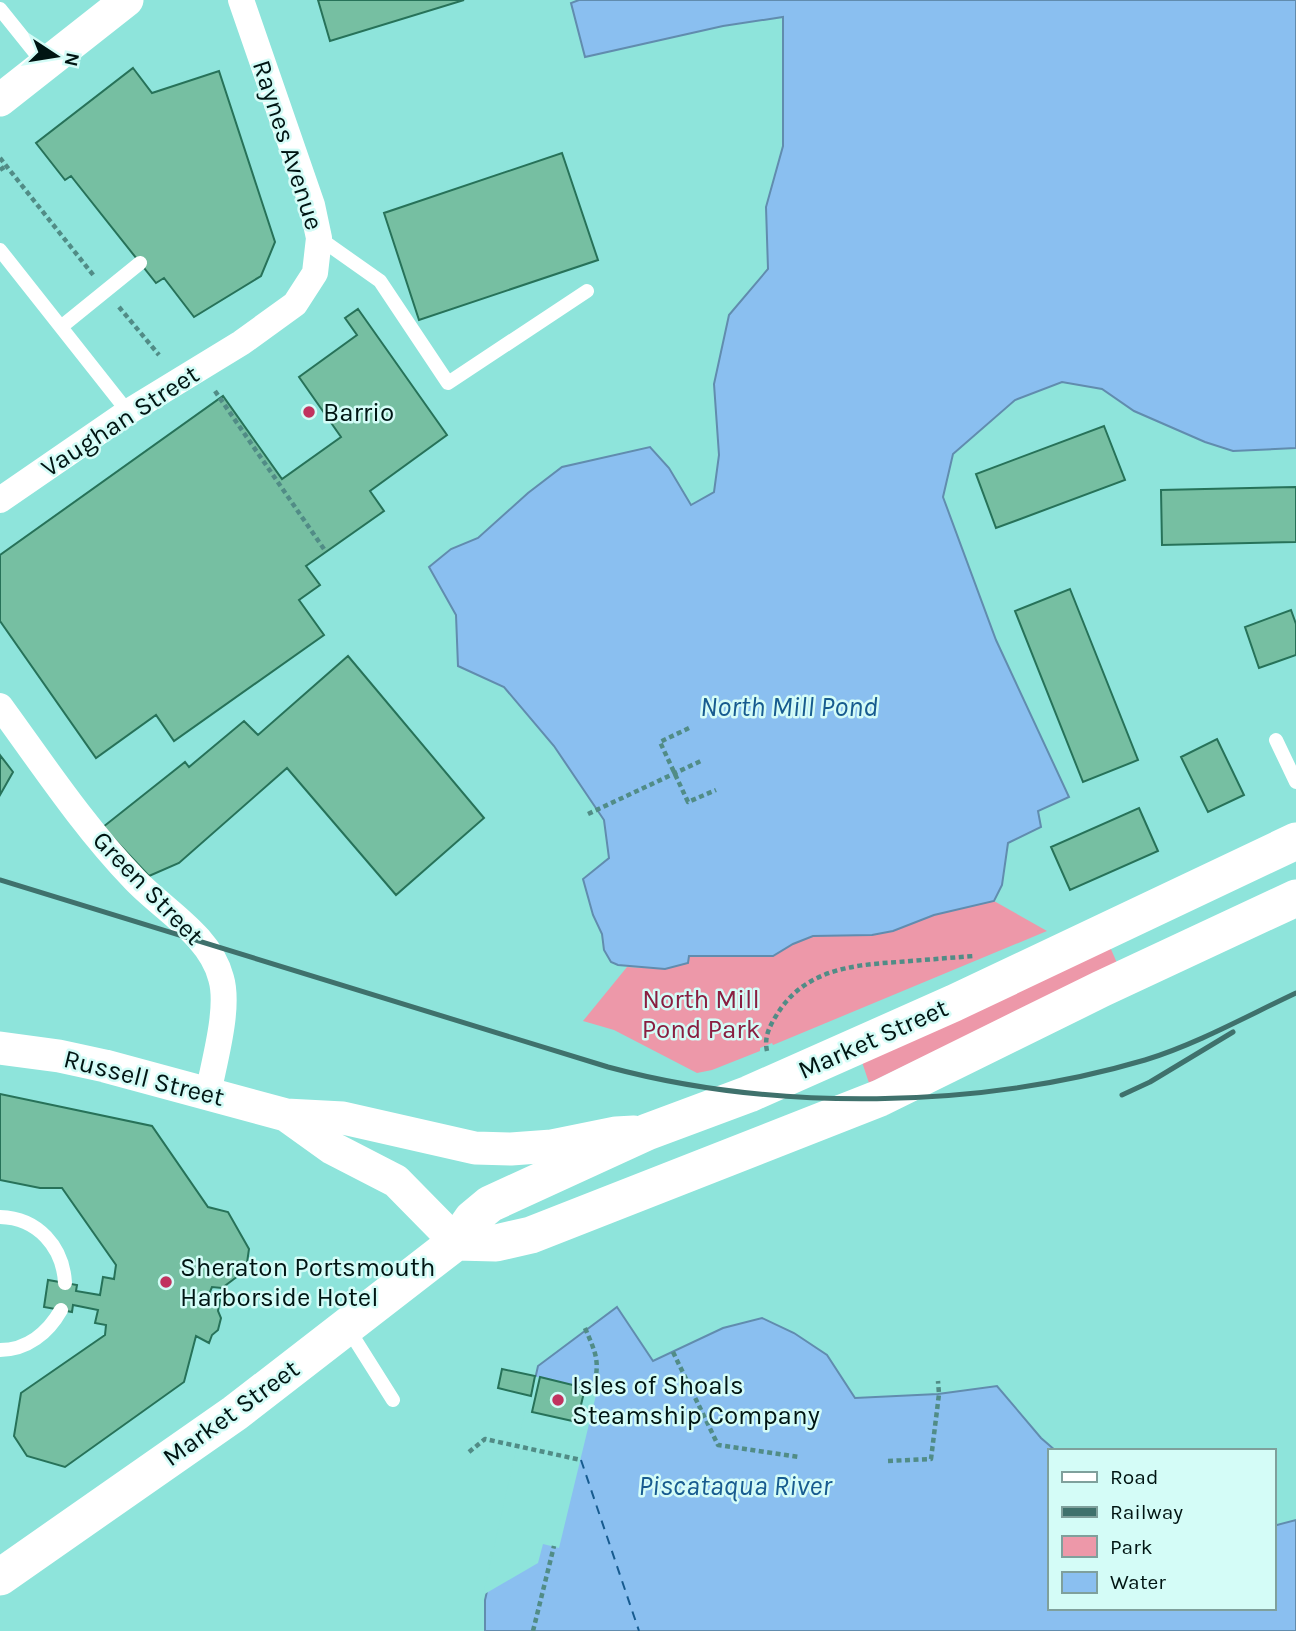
<svg xmlns="http://www.w3.org/2000/svg" width="1296" height="1631" viewBox="0 0 1296 1631" font-family="Karla,sans-serif">
<style>
.green{fill:#ed98a9}
.water{fill:#8abff0;stroke:#618cae;stroke-width:2}
.pier{fill:#8ee4db}
.lines{fill:none;stroke-linecap:round;stroke-linejoin:round}
.ferry{stroke:#175b8f;stroke-width:2;stroke-dasharray:9 7;stroke-linecap:butt}
.building{fill:#76bfa2;stroke:#277259;stroke-width:2}
.path{stroke:#518c86;stroke-width:4.5;stroke-dasharray:5 3.5;stroke-linecap:butt}
.service{stroke:#fff;stroke-width:14}
.minor{stroke:#fff;stroke-width:26}
.tertiary{stroke:#fff;stroke-width:33}
.secondary{stroke:#fff;stroke-width:37}
.rail{stroke:#3f716c;stroke-width:5}
.poi-dot{fill:#c1335f;stroke:#d4fcf7;stroke-width:2.5}
.labels{text-anchor:middle;dominant-baseline:central;stroke-width:5;stroke-linejoin:round;paint-order:stroke}
.street-label{font-size:26px;fill:#001513;stroke:#d4fcf7}
.poi-label{font-size:26px;fill:#001513;stroke:#d4fcf7;text-anchor:start}
.park-label{font-size:26px;fill:#891e40;stroke:#d4fcf7}
.water-label{font-size:28px;font-style:italic;fill:#175b8f;stroke:#d4fcf7}
</style>
<rect width="100%" height="100%" fill="#8ee4db"/>
<path class="green" d="M994,901L1047,931L773,1045L772,1043L760,1048V1051L712,1070L697,1073L614,1030L583,1021L627,967L665,969L688,956H773L793,944L813,936L872,935L893,931L934,915Z
M1110,947L1117,963L869,1083L862,1062Z"/>
<path class="water" d="M579,0H1296V448L1233,451L1205,442L1134,411L1102,389L1062,382L1015,400L953,454L943,497L996,640L1069,797L1038,811L1041,827L1008,843L1002,885L994,901L934,915L893,931L872,935L813,936L793,944L773,956H689L688,963L665,969L618,965L611,962L604,950L602,934L593,915L583,879L609,858L604,820L554,746L504,687L458,666L456,615L429,567L451,549L478,538L528,493L562,467L650,447L669,468L691,505L714,492L719,455L714,384L729,315L768,269L766,207L783,146V17L723,26L585,57L571,3Z
M617,1307L653,1361L723,1328L762,1318L794,1333L827,1355L855,1398L938,1394L997,1386L1041,1438L1056,1451H1049V1608H1273V1526L1296,1520V1631H485V1600L538,1366Z"/>
<path class="pier" d="M533,1376L597,1391L559,1548L543,1544L538,1563L483,1595Z"/>
<g class="lines">
<path class="ferry" d="M581,1460L639,1631"/>
</g>
<path class="building" d="M318,0H464L330,41Z
M133,68L152,93L219,71L275,242L261,276L194,317L164,278L156,283L71,176L65,180L36,143Z
M562,153L598,260L419,320L384,213Z
M358,309L447,435L370,491L384,511L306,566L320,585L299,600L324,635L174,741L156,715L96,758L0,621V555L223,396L282,479L341,437L299,377L357,335L345,318Z
M1104,426L1125,480L996,528L976,474Z
M1296,487V542L1162,545L1161,490Z
M1070,589L1138,760L1083,782L1015,611Z
M1291,610L1296,624V655L1259,668L1245,627Z
M348,656L484,818L396,895L287,768L179,863L149,876L103,827L185,762L189,767L244,721L258,735Z
M1217,739L1244,795L1208,812L1181,757Z
M0,755L13,772L0,795Z
M1139,808L1158,851L1070,890L1051,847Z
M0,1094L152,1126L208,1207L228,1212L249,1249L246,1270L222,1288L212,1287L209,1294L220,1300L218,1311L221,1318L218,1330L212,1335L209,1343L196,1336L184,1382L65,1467L27,1456L14,1436L21,1393L105,1335L106,1325L95,1323L98,1310L73,1305L72,1312L44,1307L48,1280L77,1285L76,1291L100,1295L103,1277L114,1279L116,1265L62,1188H40L0,1180Z
M502,1369L535,1376L531,1396L498,1388Z
M540,1377L585,1388L577,1422L532,1412Z"/>
<g class="lines">
<path class="path" d="M0,158L94,276
M0,170L6,166
M119,307L159,355
M215,391L326,552
M689,728L660,742L688,802L716,790
M588,814L703,760
M767,1051C764,1038 769,1027 776,1016C803,970 851,965 898,962C923,960 948,958 974,956
M585,1328C597,1356 600,1361 593,1391
M673,1352L718,1445L799,1457
M469,1452L485,1439L581,1460
M888,1461L931,1459L939,1394L938,1381
M533,1631L554,1546"/>
<path class="service" d="M0,9L45,65
M319,238L380,281L448,383L587,291
M0,250L128,412
M61,327L140,263
M1276,740L1296,782
M0,1217C38,1218 63,1247 65,1283
M347,1327L393,1400
M0,1350C27,1350 48,1333 61,1310"/>
<path class="minor" d="M0,500L128,412L241,343L295,304L315,273L319,238L312,205L241,0
M0,706C43,765 84,827 134,879C163,910 210,935 221,978C230,1008 214,1062 208,1094"/>
<path class="tertiary" d="M0,100L127,0
M0,1048L59,1056L105,1066L286,1115L343,1118L475,1148L511,1149L552,1146L616,1133L634,1132
M286,1115L332,1148L396,1181L456,1242"/>
<path class="secondary" d="M456,1242L496,1243L531,1235L880,1098L1101,989L1296,898
M0,1577L235,1413L456,1242L472,1219L490,1204L647,1132L749,1094L954,1003L1296,841"/>
<path class="rail" d="M0,880L608,1067C775,1112 979,1109 1145,1060C1197,1044 1247,1016 1296,993
M1122,1095L1150,1082L1233,1032"/>
</g>
<g class="poi-dot">
<circle cx="309" cy="412" r="7"/>
<circle cx="166" cy="1282" r="7"/>
<circle cx="558" cy="1400" r="7"/>
</g>
<g class="labels">
<g class="street-label">
<text transform="translate(288 145) rotate(72)">Raynes Avenue</text>
<text transform="translate(120 421) rotate(-33)">Vaughan Street</text>
<text transform="translate(148 888) rotate(46)">Green Street</text>
<text transform="translate(873 1039) rotate(-24)">Market Street</text>
<text transform="translate(144 1078) rotate(14)">Russell Street</text>
<text transform="translate(231 1413) rotate(-36)">Market Street</text>
</g>
<g class="poi-label">
<text x="323" y="412">Barrio</text>
<text x="180" y="1267">Sheraton Portsmouth<tspan x="180" dy="30">Harborside Hotel</tspan></text>
<text x="572" y="1385">Isles of Shoals<tspan x="572" dy="30">Steamship Company</tspan></text>
</g>
<g class="park-label">
<text x="701" y="999">North Mill<tspan x="701" dy="30">Pond Park</tspan></text>
</g>
<g class="water-label">
<text x="789" y="706">North Mill Pond</text>
<text x="735" y="1485">Piscataqua River</text>
</g>
</g>
<rect x="1048" y="1449" width="228" height="161" fill="#d4fcf7" stroke="#7fa09c" stroke-width="2"/>
<rect x="1062" y="1472" width="35" height="10" fill="#ffffff" stroke="#7fa09c" stroke-width="2"/>
<text x="1110" y="1484" font-size="21" fill="#001513">Road</text>
<rect x="1062" y="1507" width="35" height="10" fill="#3f716c" stroke="#7fa09c" stroke-width="2"/>
<text x="1110" y="1519" font-size="21" fill="#001513">Railway</text>
<rect x="1062" y="1536" width="35" height="21" fill="#ed98a9" stroke="#7fa09c" stroke-width="2"/>
<text x="1110" y="1554" font-size="21" fill="#001513">Park</text>
<rect x="1062" y="1572" width="35" height="21" fill="#8abff0" stroke="#7fa09c" stroke-width="2"/>
<text x="1110" y="1589" font-size="21" fill="#001513">Water</text>
<g transform="translate(56 56) rotate(102)" stroke="#d4fcf7" stroke-width="5" paint-order="stroke">
<path d="M0-5L12 26L0 18L-12 26Z" fill="#001513"/>
<text y="-10" font-size="19" font-weight="bold" text-anchor="middle" fill="#001513">N</text>
</g>
</svg>
